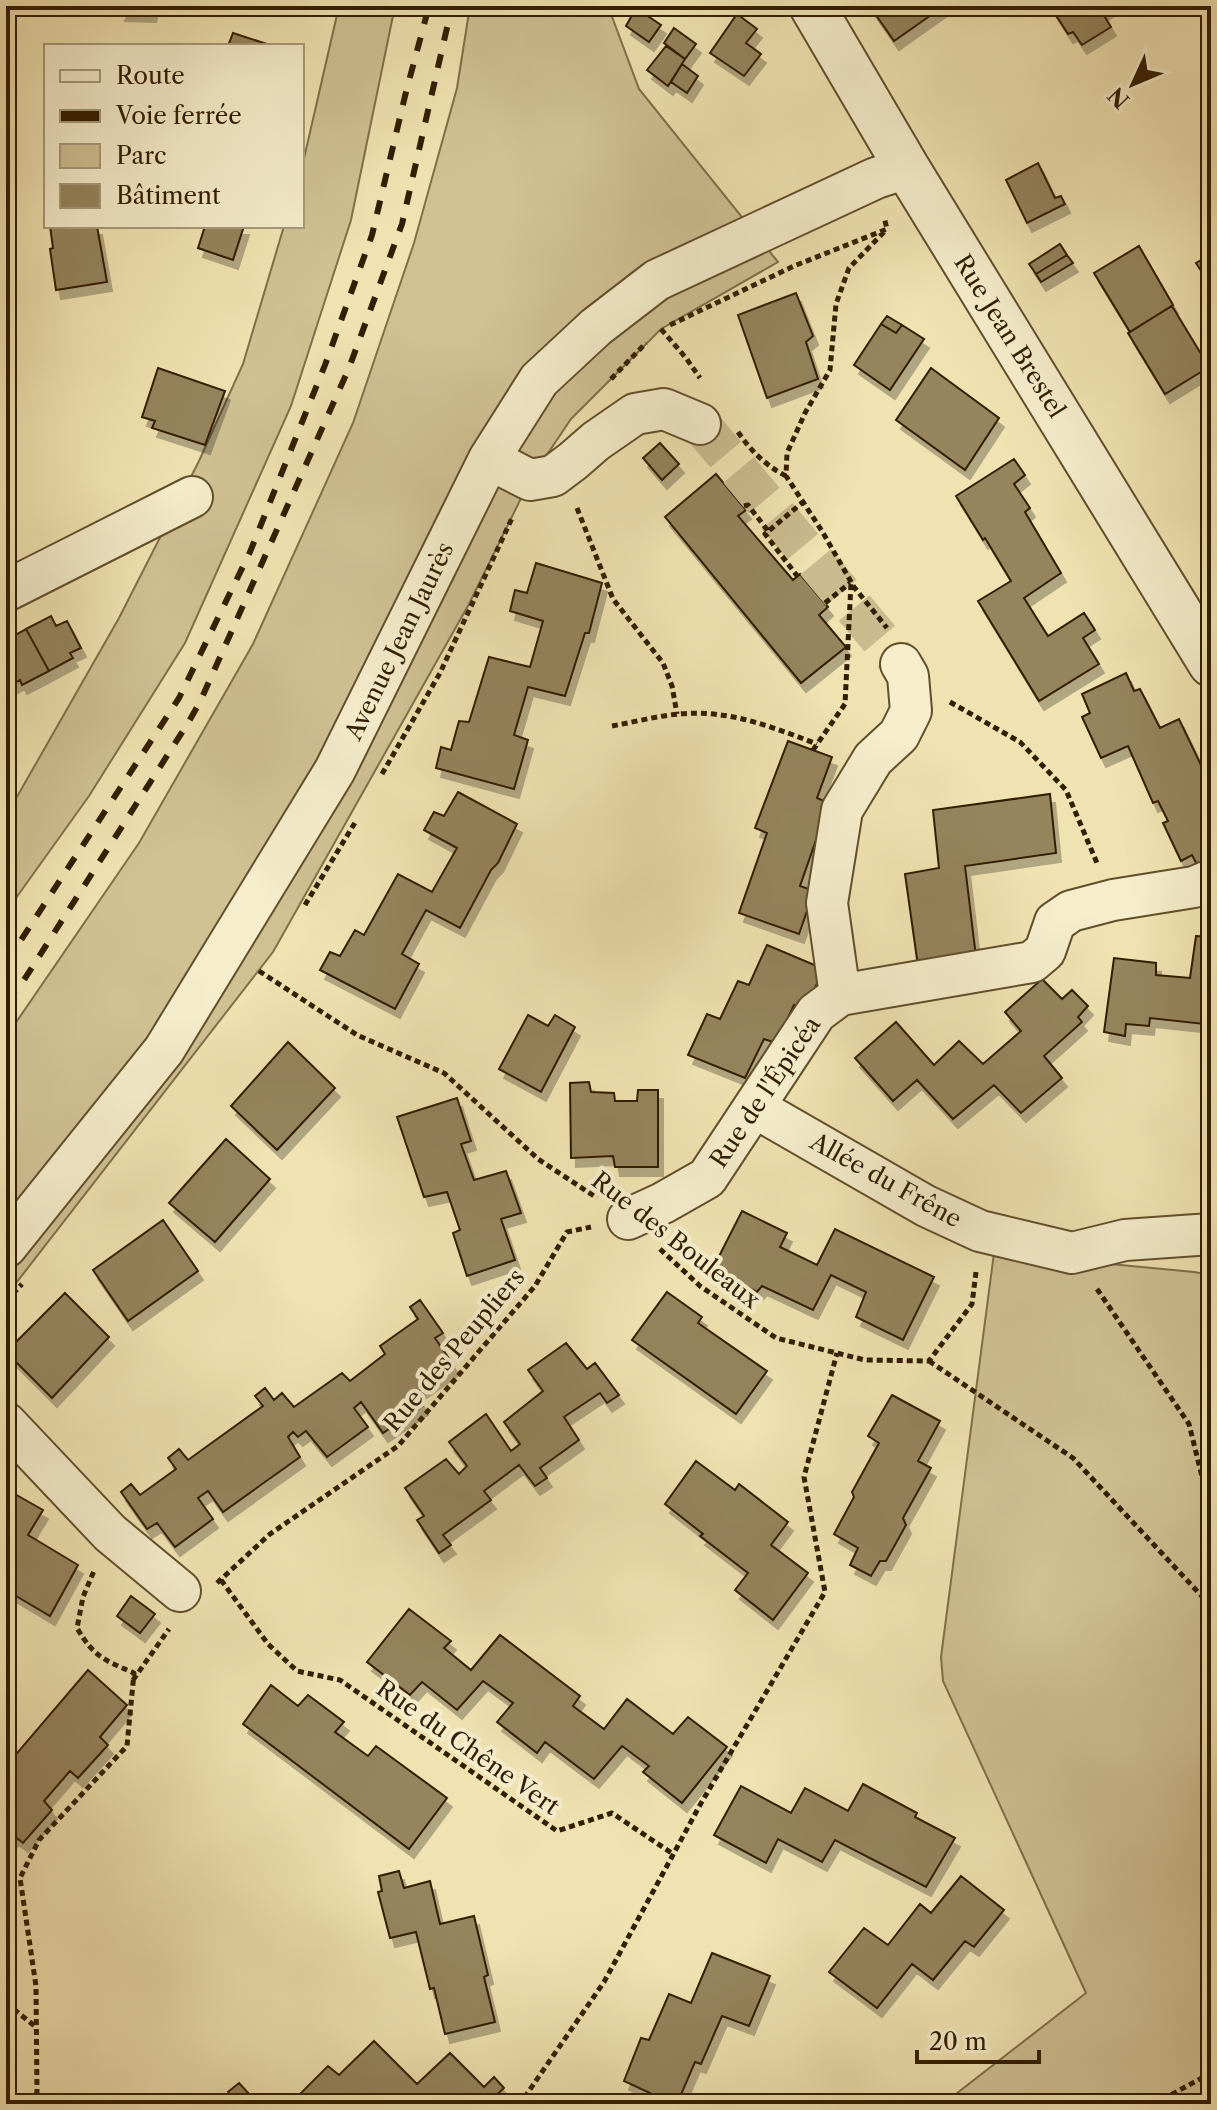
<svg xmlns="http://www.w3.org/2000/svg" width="1217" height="2110" viewBox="0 0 1217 2110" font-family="'Libre Caslon Text',serif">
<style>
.green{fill:#d0c193;stroke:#816f4a;stroke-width:2}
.building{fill:#95845c;stroke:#321d00;stroke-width:2;filter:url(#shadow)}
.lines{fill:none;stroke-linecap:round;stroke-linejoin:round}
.minor-tunnel{stroke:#cabb8e;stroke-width:40;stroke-dasharray:40 20;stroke-linecap:butt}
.minor-casing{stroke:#624e2c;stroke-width:44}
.tertiary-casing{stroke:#624e2c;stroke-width:48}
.path{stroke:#321d00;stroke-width:5;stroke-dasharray:6 4;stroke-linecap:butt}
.minor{stroke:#f5edcc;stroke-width:40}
.tertiary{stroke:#f5edcc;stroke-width:44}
.rail{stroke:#321d00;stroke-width:6;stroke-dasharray:14 14;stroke-linecap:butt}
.labels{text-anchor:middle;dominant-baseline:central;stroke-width:8;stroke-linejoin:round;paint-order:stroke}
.street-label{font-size:24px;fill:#321d00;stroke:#f5edcc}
</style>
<defs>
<filter id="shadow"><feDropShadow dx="5" dy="9" stdDeviation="0" flood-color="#0004"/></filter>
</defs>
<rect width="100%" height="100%" fill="#f0e3b1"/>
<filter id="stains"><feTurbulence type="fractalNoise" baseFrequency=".0025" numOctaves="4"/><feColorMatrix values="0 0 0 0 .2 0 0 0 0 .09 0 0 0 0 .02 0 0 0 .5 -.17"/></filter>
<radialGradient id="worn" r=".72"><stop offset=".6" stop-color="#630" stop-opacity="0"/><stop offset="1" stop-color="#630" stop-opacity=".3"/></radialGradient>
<path class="green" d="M339,6H395L351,220L291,406L185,643L89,796L6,912V811L18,795L119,618L199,461L243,364L284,226H302V167Z
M470,6H608L639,89L778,262L661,329L571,419L530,480L469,604L273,952L6,1296V1037L139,843L253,644L353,423L414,243L457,88Z
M994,1253L1194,1272L1211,1275V2104H943L1086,1993L943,1681L941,1657Z"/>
<path class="building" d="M123,6H153L151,13L120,12Z
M875,6H940L941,8L894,41L871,8Z
M1050,6H1111L1102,12L1111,27L1082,45L1073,32L1068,34Z
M636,8L661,25L649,42L626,26Z
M737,14L757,29L746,43L761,54L744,76L710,53Z
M674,28L696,44L685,59L664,43Z
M233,33L273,46H228Z
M666,46L685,59L668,86L647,70Z
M682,64L698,76L687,93L671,82Z
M1038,163L1055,198L1061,196L1065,204L1027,223L1006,180Z
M50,226H97L107,282L56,290L50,249L53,248Z
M205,226H244L233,260L198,248Z
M1060,244L1067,255L1036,274L1029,264Z
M1139,246L1173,305L1130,332L1094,273Z
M1211,254V282L1209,283L1196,263Z
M1067,255L1073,263L1041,282L1036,274Z
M796,293L813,336L806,342L818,379L767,398L738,315Z
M1172,306L1209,367L1165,394L1128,333Z
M887,316L902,325L896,333L881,324Z
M881,324L896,333L902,325L924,339L890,390L854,365Z
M158,368L225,391L205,445L152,428L155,421L142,417Z
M931,368L999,418L965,470L896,420Z
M660,443L679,464L662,480L643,458Z
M1014,459L1025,475L1014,484L1030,508L1025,512L1061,573L1024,598L1048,636L1084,613L1095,630L1083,638L1099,664L1039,701L978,601L1011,581L985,538L983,540L956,496Z
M716,474L746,510L738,516L793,580L800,574L828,607L819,615L846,647L801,683L665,517Z
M536,563L602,583L589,633H585L565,696L528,687L514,735L528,740L514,789L436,768L441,747L451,750L459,721L469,722L489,657L530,667L543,621L510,611L515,590L527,593Z
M51,616L56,626L67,621L81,648L70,653L73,658L49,671L26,629Z
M26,629L49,671L22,685L20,680L8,687L6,683V640Z
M1126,673L1134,691L1140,689L1160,728L1179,719L1211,786V867L1201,872L1192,855L1181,861L1163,823L1168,821L1158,801L1153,803L1128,746L1101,758L1082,717L1090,713L1082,694Z
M788,741L832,757L817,798L829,803L800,886L814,891L799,934L739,913L767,833L755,828Z
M458,792L517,824L498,863L491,870L460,928L426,910L402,954L419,964L395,1009L320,970L330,952L340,956L355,930L364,935L398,874L432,892L457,848L424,830L434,812L444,816Z
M1050,794L1056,853L965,866L976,957L918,966L905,874L939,868L933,810Z
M1196,936L1211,937V983H1209L1204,1024L1150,1018L1149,1026L1126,1024L1125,1036L1104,1032L1114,958L1156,963V975L1190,978Z
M767,945L824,969L805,1009L794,1005L776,1043L764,1039L745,1078L688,1055L707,1014L720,1019L738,981L749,985Z
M1042,979L1062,999L1072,990L1088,1006L1078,1017L1082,1022L1044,1056L1062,1078L1021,1113L994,1085L953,1119L917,1080L893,1101L855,1058L896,1022L934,1065L959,1041L983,1064L1021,1031L1005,1012Z
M528,1015L548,1026L555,1015L575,1027L541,1092L499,1069Z
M288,1042L335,1088L277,1150L231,1106Z
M589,1082L591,1092L614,1093L615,1101H637L638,1090H658V1167H615L613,1156L571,1158L570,1083Z
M457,1098L471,1141L461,1144L474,1180L506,1171L521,1213L501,1219L515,1260L467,1276L453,1233L460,1230L447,1192L424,1197L397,1117Z
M226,1139L270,1179L215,1242L169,1203Z
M742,1211L787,1233L780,1247L817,1265L835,1229L934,1277L903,1340L856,1317L866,1292L831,1275L813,1310L762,1286L757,1292L712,1270Z
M163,1220L198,1271L128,1321L93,1270Z
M667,1292L702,1317L698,1323L767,1371L736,1414L632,1340Z
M65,1293L109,1337L52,1398L6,1352Z
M420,1300L443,1333L435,1338L454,1366L416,1393L423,1406L383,1433L361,1402L354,1408L368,1427L327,1457L306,1431L298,1437L293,1432L288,1437L300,1457L223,1512L208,1491L198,1498L213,1519L175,1547L157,1523L147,1529L121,1492L131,1484L140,1495L176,1469L168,1458L179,1449L188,1460L263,1406L255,1396L265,1388L274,1400L282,1393L294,1407L342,1373L350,1381L385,1354L380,1346L418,1319L410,1307Z
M566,1343L587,1369L595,1363L619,1395L607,1403L600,1393L564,1417L579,1440L540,1468L547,1478L535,1486L519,1465L484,1491L491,1500L443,1535L451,1545L439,1553L417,1520L424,1516L405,1488L446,1459L459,1474L467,1466L449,1442L486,1414L511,1451L520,1444L504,1422L543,1391L528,1370Z
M892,1395L940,1421L918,1461L931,1468L903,1518L906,1525L886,1561H880L871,1576L850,1565L858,1548L834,1534L854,1497L852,1492L879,1443L868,1436Z
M696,1461L735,1490L739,1484L788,1522L771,1545L808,1573L773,1620L735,1590L748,1573L700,1536L703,1534L665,1504Z
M6,1489L43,1510L28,1535L78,1565L50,1616L6,1590V1570L12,1558L6,1555Z
M131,1596L155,1614L140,1633L117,1616Z
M409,1609L451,1641L444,1648L471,1670L500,1635L580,1696L573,1706L604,1729L627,1699L673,1734L688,1717L727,1747L682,1803L643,1772L649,1766L622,1746L594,1779L545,1742L537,1753L497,1722L513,1703L483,1681L457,1710L422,1682L410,1695L367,1662Z
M88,1670L127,1705L100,1737L108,1745L78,1778L70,1771L44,1801L52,1810L23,1843L14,1836L6,1846V1766Z
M271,1685L298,1706L308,1695L344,1722L335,1732L368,1756L376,1746L447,1798L409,1849L243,1724Z
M863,1784L917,1813L915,1817L955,1838L926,1887L835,1840L822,1862L778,1839L766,1863L714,1835L741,1786L791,1813L805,1788L848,1811Z
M399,1871L404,1888L430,1881L440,1924L474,1916L488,1975L484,1977L495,2022L445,2034L434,1988L430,1989L416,1932L390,1938L378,1892L382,1891L379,1876Z
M961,1876L1004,1910L974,1947L965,1941L933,1980L912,1964L877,2008L829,1972L864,1928L888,1945L920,1904L931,1913Z
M712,1953L770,1976L749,2026L722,2016L701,2064L695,2062L677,2104L670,2101L668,2104H645L650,2093L624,2081L641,2038L649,2040L669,1994L691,2003Z
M374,2041L417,2084L450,2053L484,2087L494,2077L504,2088L487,2104H411L406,2099L401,2104H362L359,2102L357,2104H290L328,2066L339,2075Z
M239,2083L250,2095L249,2098L254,2104H232L235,2101L228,2092Z"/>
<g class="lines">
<path class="minor-tunnel" d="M700,424L901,664"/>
<g class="minor-casing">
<path id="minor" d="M489,459L530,480L553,476L573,461L596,441L635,414L664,409L700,424
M6,591L192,497
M840,995L827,903L842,810L873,759L899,735L911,711L908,676L901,664
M754,1107L926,1206L980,1231L1072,1253L1125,1240L1211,1234
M628,1219L663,1203L707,1178L816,1013L840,995L1032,962L1045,951L1055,922L1071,911L1113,900L1194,887L1211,880
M6,1247L164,1050L335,770L489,459L539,380L596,327L657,280L876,178L907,168
M6,1423L110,1533L180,1591"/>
</g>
<g class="tertiary-casing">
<path id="tertiary" d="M812,6L907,168L1211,664"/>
</g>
<path class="path" d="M884,232L849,268L836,304L830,370L805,413L787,453L786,476L822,531L854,587L887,628
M670,325L794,266L887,229L884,217
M661,329L686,358L700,378
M611,379L646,343
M738,432C751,451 765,465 786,476
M744,506L748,505L768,531
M577,508L613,599L663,663L672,686L677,714
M798,577L765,534L803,502
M825,603L850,583
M950,702L1020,742L1066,790L1097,863
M612,726C634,722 657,716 679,714C728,709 772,727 817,744
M813,750L845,704L851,583
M382,774L440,673L513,516
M305,905L356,821
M259,971L357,1035L444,1073L538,1159L597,1198
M660,1249L700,1286L776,1338L865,1360L929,1361L972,1304L976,1272
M1097,1289L1189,1424L1211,1513
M6,1301L22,1284
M929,1361L1073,1458L1211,1606
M221,1580L268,1644L297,1671L340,1680L557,1831L612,1813L673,1854
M217,1583L270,1534L398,1446L535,1286L567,1232L591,1227
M133,1680L169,1629
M6,2003L36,2027
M32,2104L37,2092L36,1986L20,1878L39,1840L127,1746L134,1673C104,1660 94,1657 77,1628L83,1597L94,1571
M517,2104L522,2101L604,1982L700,1805L825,1592L804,1477L837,1353
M1154,2104L1211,2073"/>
<use href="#minor" class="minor"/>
<use href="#tertiary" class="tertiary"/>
<path class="rail" d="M6,963L179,698L250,552L325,365L372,235L406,92L429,6
M6,1001L24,980L188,723L200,702L349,368L402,224L452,6"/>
</g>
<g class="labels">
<g class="street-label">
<text transform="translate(1010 336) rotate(58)">Rue Jean Brestel</text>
<text transform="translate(399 641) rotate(-64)">Avenue Jean Jaurès</text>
<text transform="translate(765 1092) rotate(-56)">Rue de l'Épicéa</text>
<text transform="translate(886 1180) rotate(29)">Allée du Frêne</text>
<text transform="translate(676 1240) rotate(38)">Rue des Bouleaux</text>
<text transform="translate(454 1350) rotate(-50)">Rue des Peupliers</text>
<text transform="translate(468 1747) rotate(35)">Rue du Chêne Vert</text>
</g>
</g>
<rect width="1217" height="2110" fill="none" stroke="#f0e3b1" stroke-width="32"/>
<rect x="8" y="8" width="1201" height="2094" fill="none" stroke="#321d00" stroke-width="4"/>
<rect x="16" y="16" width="1185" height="2078" fill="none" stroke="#321d00" stroke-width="2"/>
<rect x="44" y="44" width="260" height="184" fill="#f5edcc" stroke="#a79a7a" stroke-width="2"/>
<rect x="60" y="70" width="40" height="12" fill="#f5edcc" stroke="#a79a7a" stroke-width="2"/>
<text x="116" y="84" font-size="24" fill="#321d00">Route</text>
<rect x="60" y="110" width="40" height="12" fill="#321d00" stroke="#a79a7a" stroke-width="2"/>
<text x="116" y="124" font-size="24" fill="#321d00">Voie ferrée</text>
<rect x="60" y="144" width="40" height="24" fill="#d0c193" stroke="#a79a7a" stroke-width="2"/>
<text x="116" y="164" font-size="24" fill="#321d00">Parc</text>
<rect x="60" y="184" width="40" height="24" fill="#95845c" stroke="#a79a7a" stroke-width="2"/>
<text x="116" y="204" font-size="24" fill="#321d00">Bâtiment</text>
<g transform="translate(1133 84) rotate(226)" stroke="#f5edcc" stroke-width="6" paint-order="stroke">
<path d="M0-6L14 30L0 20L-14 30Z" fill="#321d00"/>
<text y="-12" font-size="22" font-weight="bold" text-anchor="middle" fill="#321d00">N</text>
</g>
<path d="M917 2050v12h122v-12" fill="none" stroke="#321d00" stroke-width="4"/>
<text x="929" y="2050" font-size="24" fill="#321d00" stroke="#f5edcc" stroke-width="6" paint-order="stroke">20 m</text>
<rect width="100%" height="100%" filter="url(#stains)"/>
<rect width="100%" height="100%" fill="url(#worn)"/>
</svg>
